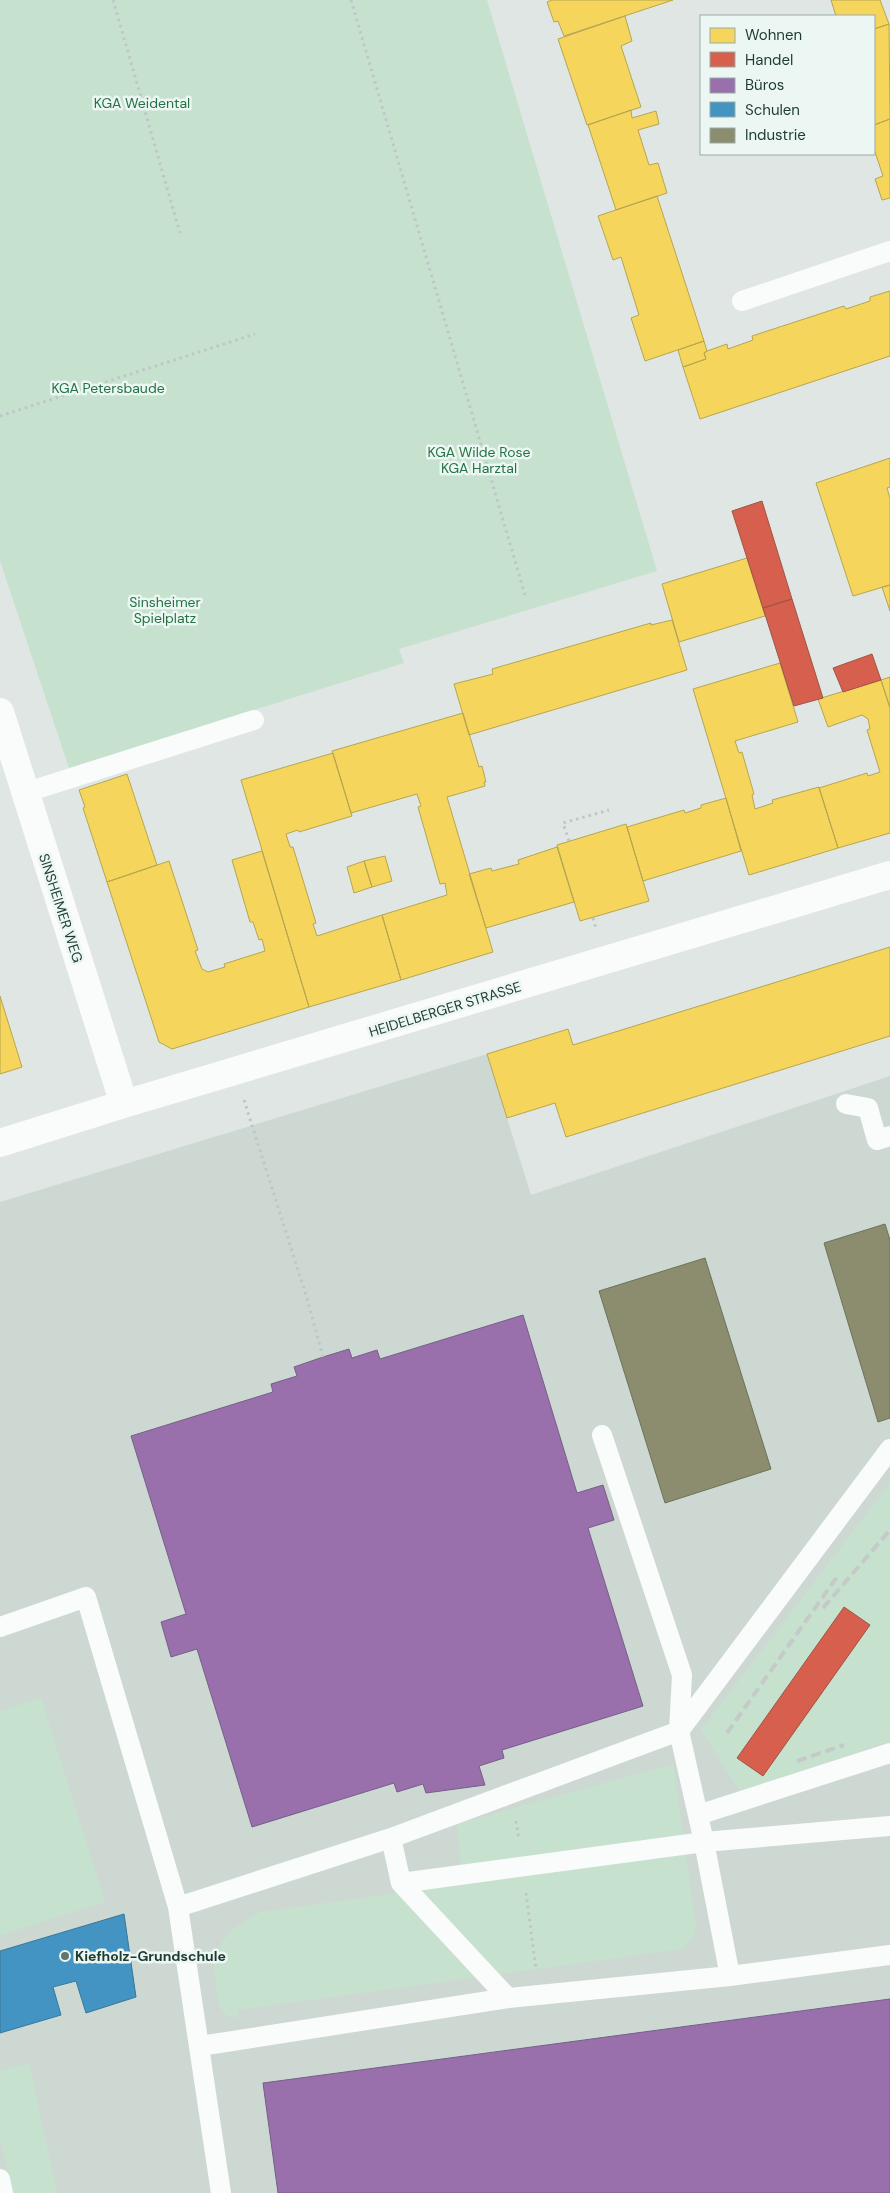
<svg xmlns="http://www.w3.org/2000/svg" width="890" height="2193" viewBox="0 0 890 2193" font-family="'DM Sans',sans-serif">
<style>
.built{fill:#cdd8d3}
.green{fill:#c7e1cf}
.homes{fill:#f6d55c;stroke:#b5a650}
.shops{fill:#d6604d;stroke:#9e5545}
.offices{fill:#9970ab;stroke:#746087}
.schools{fill:#4393c3;stroke:#387898}
.industry{fill:#8c8c6e;stroke:#6b735c}
.lines{fill:none;stroke-linecap:round;stroke-linejoin:round}
.path{stroke:#bec7c5;stroke-width:3;stroke-dasharray:2.5 4;stroke-linecap:butt}
.lane{stroke:#fafbfb;stroke-width:20}
.street{stroke:#fafbfb;stroke-width:28}
.rail{stroke:#c5c9c8;stroke-width:4;stroke-dasharray:10 5;stroke-linecap:butt}
.poi-dot{fill:#617671;stroke:#ecf6f2;stroke-width:2}
.labels{text-anchor:middle;dominant-baseline:central;stroke-width:5;stroke-linejoin:round;paint-order:stroke}
.park-label{font-size:14px;fill:#257345;stroke:#ecf6f2}
.street-label{font-size:14px;fill:#1d3a33;stroke:#ecf6f2}
.poi-label{font-size:14px;font-weight:bold;fill:#1d3a33;stroke:#ecf6f2;text-anchor:start}
</style>
<rect width="100%" height="100%" fill="#e0e6e3"/>
<path class="built" d="M487,1054L531,1195L890,1076V2193H0V1202Z"/>
<path class="green" d="M0,0H487L657,571L399,649L404,663L69,768L0,561Z
M890,1483V1741L740,1792L701,1730Z
M41,1698L105,1902L0,1935V1711Z
M673,1764L696,1927L694,1934L683,1949L237,2010L238,2017H228C217,2005 218,2001 216,1985C216,1979 214,1972 214,1966C216,1939 239,1923 261,1912L463,1884L457,1824Z
M29,2063L57,2193H13L0,2139V2071Z"/>
<path class="homes" d="M673,0L564,36L558,21L554,22L547,2L552,0Z
M831,0H880L889,24L874,29V16H836Z
M625,16L632,41L621,46L641,107L587,125L558,39Z
M889,24L890,119L874,125V29Z
M631,110L632,118L656,111L659,124L638,130L649,165L658,163L667,193L616,210L588,125Z
M890,119V198L882,200L875,179L883,176L874,149V125Z
M657,196L704,341L645,361L631,318L639,315L621,257L613,260L598,216Z
M890,291V356L700,419L683,367L706,359L704,353L707,351L727,344L728,349L753,340L752,336L844,306L846,309L870,301V297Z
M704,341L707,351L704,353L706,359L683,367L678,350Z
M890,458V487L887,488L890,498V585L853,596L816,483Z
M747,558L765,616L679,642L662,584Z
M890,585V611L882,587Z
M672,620L687,670L469,735L454,684L493,674L492,669L651,623V625Z
M780,663L798,722L735,741L739,753L742,752L754,794L752,795L755,809L773,803L772,800L819,787L838,848L749,875L693,689Z
M890,677V708L881,680Z
M881,680L890,708V833L838,848L819,788L867,773L868,776L880,772L867,730L870,729L868,719L862,715L828,727L818,699Z
M463,713L479,767L482,766L486,782H484L485,786L447,797L493,952L401,980L382,915L447,895L445,883L440,884L418,807L421,806L417,794L351,813L332,751Z
M333,753L352,816L299,832L298,830L286,834L290,847H293L316,923L313,924L317,936L382,915L401,980L309,1007L241,780Z
M127,774L157,865L107,882L83,808L85,807L79,790Z
M726,798L741,851L643,881L627,827L684,810L685,813L701,808V805Z
M626,824L649,901L580,921L557,845Z
M557,847L574,902L486,928L469,874L491,868L492,871L519,864L518,860Z
M262,851L309,1007L172,1049L159,1042L107,882L169,861L198,950L195,951L202,969L208,972L225,967L224,964L265,951L262,939L259,940L253,922H250L232,860Z
M385,856L392,881L372,887L364,861Z
M364,861L372,887L354,893L347,867Z
M890,947V1036L566,1137L555,1103L507,1118L487,1054L568,1029L573,1045Z
M0,996L22,1067L0,1074Z"/>
<path class="shops" d="M762,501L792,599L763,608L732,511Z
M792,599L823,698L794,706L763,608Z
M872,654L881,680L843,692L833,668Z
M844,1607L870,1625L763,1776L737,1758Z"/>
<path class="offices" d="M523,1315L577,1493L603,1485L609,1504L614,1520L588,1528L643,1706L502,1750L504,1758L479,1766L485,1785L426,1793L423,1784L397,1792L394,1783L252,1827L197,1649L171,1657L161,1622L186,1614L131,1436L273,1392L271,1384L297,1376L294,1367L323,1357L349,1349L352,1358L377,1350L380,1359Z
M890,1999V2193H278L263,2083Z"/>
<path class="schools" d="M124,1914L136,1997L86,2013L76,1981L53,1987L61,2015L0,2033V1951Z"/>
<path class="industry" d="M885,1224L890,1240V1418L878,1422L824,1243Z
M705,1258L771,1469L665,1503L599,1291Z"/>
<g class="lines">
<path class="path" d="M113,0L180,233
M351,0L525,595
M0,416L255,334
M569,841L563,823L609,810
M593,918L596,929
M244,1100L306,1295L323,1357
M516,1821L519,1840
M526,1893L536,1969"/>
<path class="lane" d="M742,301L890,251
M24,793L254,720
M846,1104L868,1108L877,1140L890,1136
M0,1627L86,1597L178,1907L221,2193
M698,1815L890,1753
M391,1838L401,1883L508,1998
M401,1883L704,1842L890,1826
M178,1907L391,1838L679,1731L890,1449
M730,1976L890,1955
M200,2046L508,1998L730,1976L704,1842L679,1731L682,1675L602,1435
M0,2179L3,2193"/>
<path class="street" d="M0,712L124,1104
M0,1143L124,1104L890,875"/>
<path class="rail" d="M823,1608L890,1530
M727,1733L839,1574
M797,1761L844,1745"/>
</g>
<circle class="poi-dot" cx="65" cy="1956" r="5"/>
<g class="labels">
<g class="park-label">
<text x="142" y="103">KGA Weidental</text>
<text x="108" y="388">KGA Petersbaude</text>
<text x="479" y="452">KGA Wilde Rose<tspan x="479" dy="16">KGA Harztal</tspan></text>
<text x="165" y="602">Sinsheimer<tspan x="165" dy="16">Spielplatz</tspan></text>
</g>
<g class="street-label">
<text transform="translate(61 908) rotate(72)">SINSHEIMER WEG</text>
<text transform="translate(445 1009) rotate(-17)">HEIDELBERGER STRASSE</text>
</g>
<g class="poi-label">
<text x="75" y="1956">Kiefholz-Grundschule</text>
</g>
</g>
<rect x="700" y="15" width="175" height="140" fill="#ecf6f2" stroke="#99aba6"/>
<rect x="710" y="28" width="25" height="15" fill="#f6d55c" stroke="#99aba6"/>
<text x="745" y="40" font-size="15" fill="#1d3a33">Wohnen</text>
<rect x="710" y="52" width="25" height="15" fill="#d6604d" stroke="#99aba6"/>
<text x="745" y="65" font-size="15" fill="#1d3a33">Handel</text>
<rect x="710" y="78" width="25" height="15" fill="#9970ab" stroke="#99aba6"/>
<text x="745" y="90" font-size="15" fill="#1d3a33">Büros</text>
<rect x="710" y="102" width="25" height="15" fill="#4393c3" stroke="#99aba6"/>
<text x="745" y="115" font-size="15" fill="#1d3a33">Schulen</text>
<rect x="710" y="128" width="25" height="15" fill="#8c8c6e" stroke="#99aba6"/>
<text x="745" y="140" font-size="15" fill="#1d3a33">Industrie</text>
</svg>
